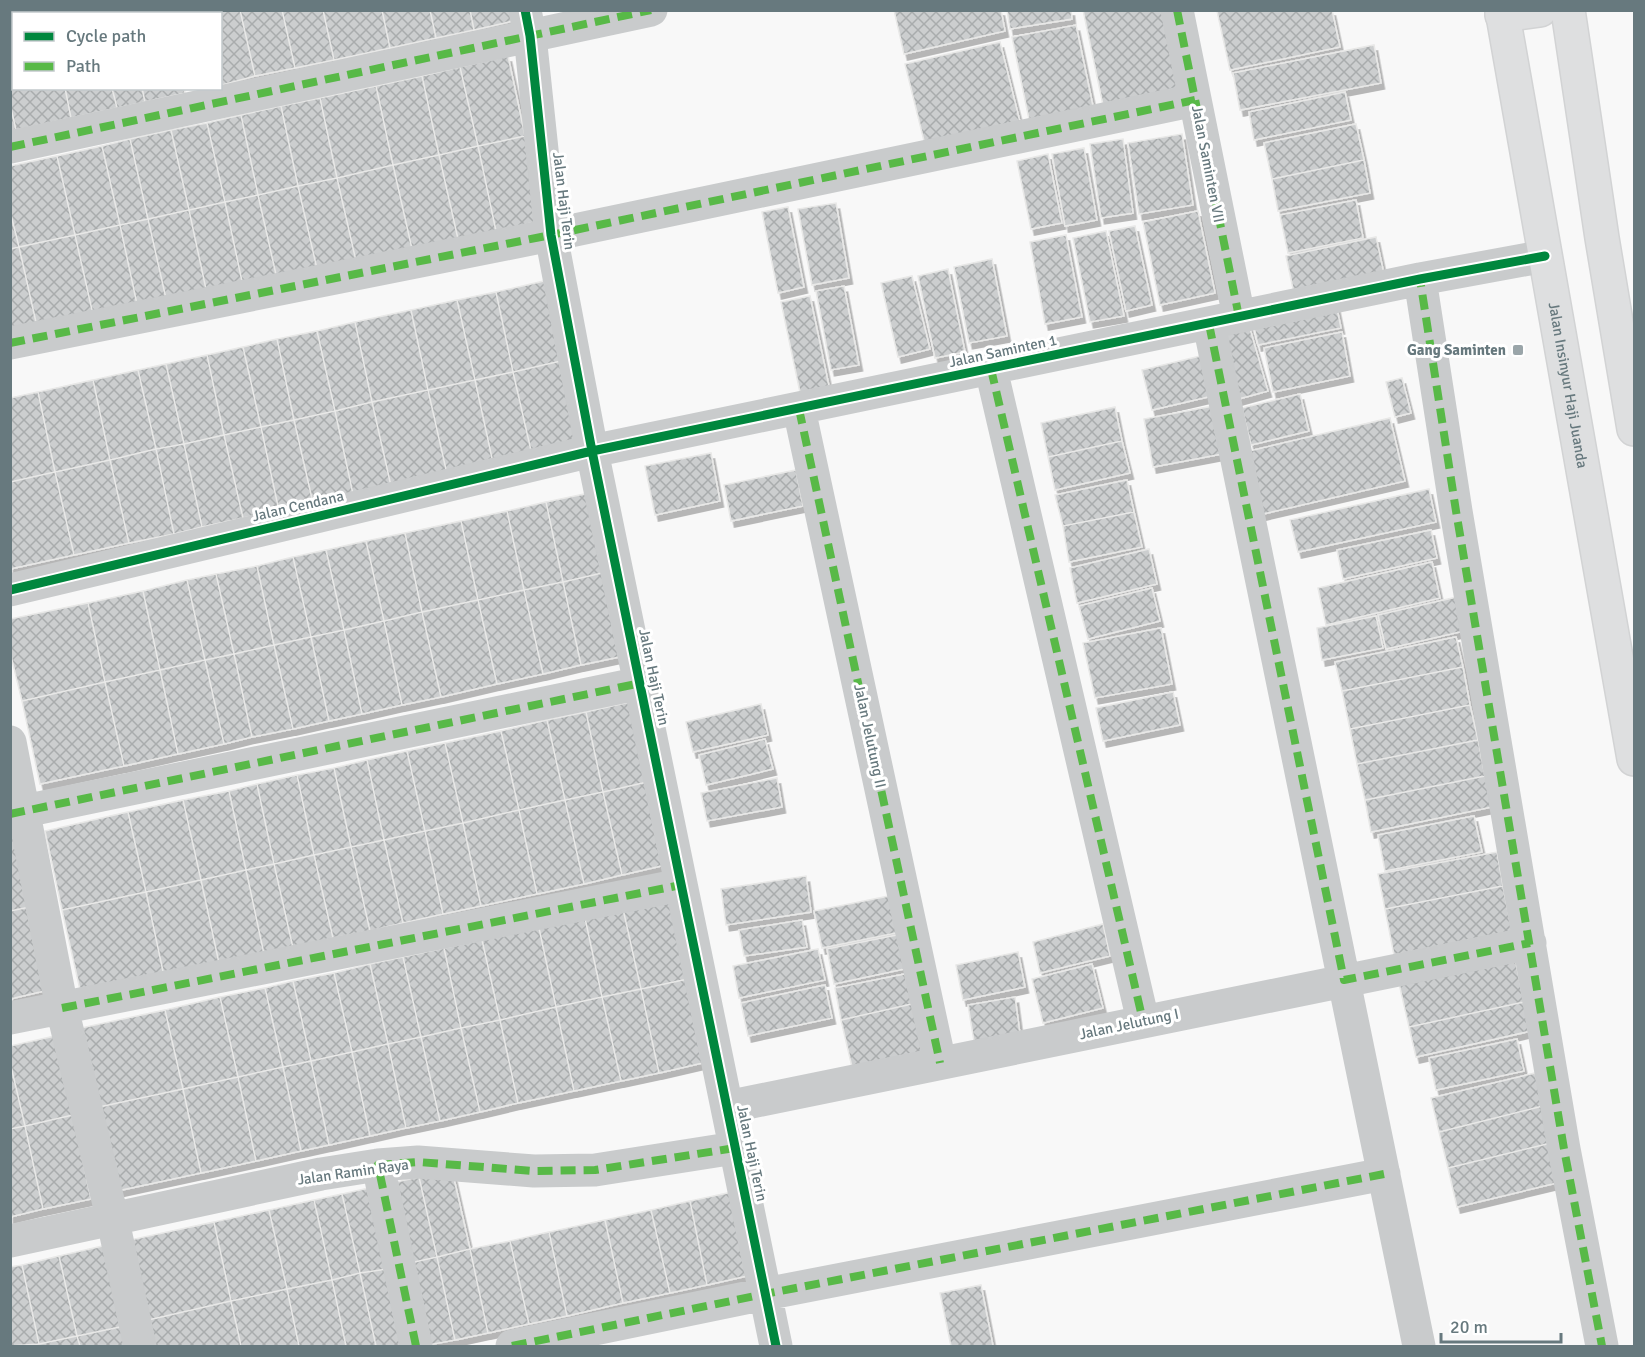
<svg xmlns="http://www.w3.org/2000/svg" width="1645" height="1357" viewBox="0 0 1645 1357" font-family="Signika,sans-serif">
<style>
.building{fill:url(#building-cross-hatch);stroke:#e8e8e7;stroke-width:1.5;filter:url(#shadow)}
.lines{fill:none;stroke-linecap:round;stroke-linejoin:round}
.highway-casing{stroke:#d2d3d4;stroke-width:36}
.street{stroke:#c9cbcc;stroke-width:33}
.highway{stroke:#dedfe0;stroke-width:33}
.quiet{stroke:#58b947;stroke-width:8;stroke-dasharray:15 8;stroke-linecap:butt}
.cycleway-casing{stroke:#fff;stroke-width:13}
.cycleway{stroke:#00873e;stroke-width:9}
.poi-dot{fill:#9aa5a9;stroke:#fff;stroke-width:2}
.labels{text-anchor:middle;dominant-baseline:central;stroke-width:6;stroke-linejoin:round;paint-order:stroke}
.street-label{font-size:15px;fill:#67797e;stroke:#fff}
.poi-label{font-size:15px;font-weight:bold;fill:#67797e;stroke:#fff;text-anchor:end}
</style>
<defs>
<pattern id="building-cross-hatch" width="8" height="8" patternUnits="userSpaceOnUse" patternTransform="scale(1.5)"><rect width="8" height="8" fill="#cccecf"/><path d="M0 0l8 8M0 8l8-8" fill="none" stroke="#a9acad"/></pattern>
<filter id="shadow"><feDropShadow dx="3.5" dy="6" stdDeviation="0" flood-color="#0004"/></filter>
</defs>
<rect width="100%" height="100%" fill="#f8f8f8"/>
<path class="building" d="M10,10H48V14H14V43L10,44Z
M48,10H95L96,14H48Z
M95,10H125V14H96Z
M125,10H163L149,14H125Z
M168,10H206V14H168Z
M206,10H240L255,76L222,85L220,14H206Z
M240,10H282L295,68L255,76Z
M282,10H323L334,60L295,68Z
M323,10H382L390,48L334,60Z
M382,10H430L436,38L390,48Z
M430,10H470L474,30L436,38Z
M470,10H520L522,19L474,30Z
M894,10H1001L1005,31L904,54Z
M1007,10H1071L1072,19L1010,29Z
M1083,10H1162L1178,90L1103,105Z
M1222,10H1332L1340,47L1230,70L1217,11Z
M1076,25L1094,111L1030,124L1012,37Z
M1000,42L1021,126L926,149L905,64Z
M14,43V88H65L71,118L16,130L10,104V44Z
M1374,45L1381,83L1240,110L1233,73Z
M508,56L525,136L478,146L460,67Z
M460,67L478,146L439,155L422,76Z
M422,76L439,155L393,165L376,86Z
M376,86L393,165L337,178L320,98Z
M65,88H112L117,108L71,118Z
M112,88H142L145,102L117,108Z
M142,88H184L185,93L145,102Z
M1345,92L1351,120L1254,140L1249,112Z
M320,98L337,178L298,186L281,106Z
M10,104L16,130L10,131Z
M281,106L298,186L258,195L241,115Z
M241,115L258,195L225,202L207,123Z
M207,123L225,202L189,210L171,130Z
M1356,124L1364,160L1272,179L1264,143Z
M171,130L189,210L148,219L130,139Z
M1182,134L1193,205L1139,214L1128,143Z
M525,136L544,220L496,231L478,146Z
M130,139L148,219L120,225L102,146Z
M1123,139L1133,213L1101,218L1090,144Z
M102,146L120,225L75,235L57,156Z
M478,146L496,231L458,239L439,155Z
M1084,148L1097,220L1065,226L1052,154Z
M1048,154L1062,223L1031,229L1017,161Z
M439,155L458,239L412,249L393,165Z
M57,156L75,235L19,247L10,211V166Z
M1364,160L1370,193L1278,211L1272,179Z
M393,165L412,249L356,261L337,178Z
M337,178L356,261L317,269L298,186Z
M298,186L317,269L277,279L258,195Z
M258,195L277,279L243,286L225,202Z
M1356,200L1363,238L1288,253L1280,215Z
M225,202L243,286L207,294L189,210Z
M836,203L849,278L812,285L798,209Z
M788,207L804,287L778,293L762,212Z
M189,210L207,294L167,303L148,219Z
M10,211L19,247L10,249Z
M1198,211L1215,293L1160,305L1143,222Z
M148,219L167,303L138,309L120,225Z
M120,225L138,309L94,319L75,235Z
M1135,226L1152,305L1126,311L1109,231Z
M1106,231L1124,316L1090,322L1073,238Z
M75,235L94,319L38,331L19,247Z
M1066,235L1082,317L1045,324L1030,242Z
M1376,237L1385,279L1295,298L1286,256Z
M19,247L38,331L10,337V249Z
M992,259L1007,336L969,343L954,267Z
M948,269L965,352L935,358L918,276Z
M912,276L930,349L898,357L881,283Z
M544,281L561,361L513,372L496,292Z
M844,286L859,365L831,370L816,291Z
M496,292L513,372L475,380L457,300Z
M810,296L830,391L801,397L781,302Z
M457,300L475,380L428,390L411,310Z
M1336,304L1341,328L1258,345L1253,322Z
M411,310L428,390L372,402L355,322Z
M355,322L372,402L335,411L317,331Z
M1248,322L1268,391L1235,400L1215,333Z
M317,331L335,411L294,420L277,339Z
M1342,332L1350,376L1273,392L1264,348Z
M277,339L294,420L261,427L243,347Z
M243,347L261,427L224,435L207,355Z
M1213,353L1221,394L1152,410L1142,370Z
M207,355L224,435L184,444L166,364Z
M561,361L580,444L532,455L513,372Z
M166,364L184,444L156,449L138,370Z
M138,370L156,449L110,460L93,380Z
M513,372L532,455L493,463L475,380Z
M1402,378L1411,413L1395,417L1386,382Z
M93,380L110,460L55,472L38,392Z
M475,380L493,463L447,474L428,390Z
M428,390L447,474L391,486L372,402Z
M38,392L55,472L10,482V398Z
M1300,394L1309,431L1251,445L1242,408Z
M372,402L391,486L353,494L335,411Z
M1224,404L1233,452L1153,467L1144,419Z
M1115,407L1122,441L1048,457L1041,423Z
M335,411L353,494L313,503L294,420Z
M1390,418L1405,481L1259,515L1245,452Z
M294,420L313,503L279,511L261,427Z
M261,427L279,511L243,518L224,435Z
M224,435L243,518L202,527L184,444Z
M1122,441L1130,473L1055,490L1048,457Z
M184,444L202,527L174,534L156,449Z
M156,449L174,534L129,543L110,460Z
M711,453L720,501L655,515L645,466Z
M110,460L129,543L74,555L55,472Z
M796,470L803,506L731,521L724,485Z
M55,472L74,555L10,569V482Z
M1127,480L1134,512L1063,526L1055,495Z
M1429,489L1436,522L1298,552L1290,520Z
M594,492L611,571L563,582L546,502Z
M546,502L563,582L524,590L507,511Z
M507,511L524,590L478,600L461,521Z
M1134,512L1142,547L1069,562L1063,526Z
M461,521L478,600L422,612L405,533Z
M1431,530L1437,558L1343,579L1337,550Z
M405,533L422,612L384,621L366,541Z
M366,541L384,621L344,630L326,550Z
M1149,549L1157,584L1077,603L1070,568Z
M326,550L344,630L311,637L293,557Z
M293,557L311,637L274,645L257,566Z
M1432,562L1440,598L1326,625L1318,588Z
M257,566L274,645L234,654L216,574Z
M611,571L629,655L581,665L563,582Z
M216,574L234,654L205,660L187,580Z
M187,580L205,660L160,670L143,591Z
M563,582L581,665L543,674L524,590Z
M1152,588L1160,621L1088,639L1079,606Z
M524,590L543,674L497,684L478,600Z
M143,591L160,670L105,682L88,603Z
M1457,597L1464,631L1386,649L1378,615Z
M478,600L497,684L441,697L422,612Z
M88,603L105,682L22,701L10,652V619Z
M422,612L441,697L402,705L384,621Z
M1376,616L1383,648L1322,660L1317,628Z
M384,621L402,705L362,714L344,630Z
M1161,628L1172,684L1095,698L1083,643Z
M344,630L362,714L329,721L311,637Z
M311,637L329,721L293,729L274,645Z
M1456,637L1463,667L1342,691L1335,662Z
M274,645L293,729L252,737L234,654Z
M234,654L252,737L224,744L205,660Z
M205,660L224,744L178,754L160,670Z
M1463,667L1470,705L1350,729L1342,691Z
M160,670L178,754L124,766L105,682Z
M105,682L124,766L40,784L22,701Z
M1173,692L1180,725L1103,741L1096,708Z
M634,701L652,781L603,792L586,712Z
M761,704L768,735L693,752L686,722Z
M1470,705L1478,740L1357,764L1350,729Z
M586,712L603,792L565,800L547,720Z
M547,720L565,800L519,810L501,731Z
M501,731L519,810L463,823L445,743Z
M765,739L773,769L706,785L699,755Z
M1478,740L1485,776L1365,800L1357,764Z
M445,743L463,823L425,831L407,751Z
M407,751L425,831L384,840L367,760Z
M367,760L384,840L351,847L334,768Z
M334,768L351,847L314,855L297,775Z
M297,775L314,855L274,864L257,784Z
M1485,776L1492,807L1371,832L1365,800Z
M777,778L782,807L707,821L701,793Z
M652,781L670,864L622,875L603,792Z
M257,784L274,864L246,870L229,791Z
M229,791L246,870L201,880L183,800Z
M603,792L622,875L584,884L565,800Z
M183,800L201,880L146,892L128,812Z
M565,800L584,884L537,894L519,810Z
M519,810L537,894L481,906L463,823Z
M128,812L146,892L62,910L45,831Z
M1474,816L1482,852L1385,871L1378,835Z
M463,823L481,906L443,914L425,831Z
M10,827L35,906L10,911Z
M425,831L443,914L403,923L384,840Z
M384,840L403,923L370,931L351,847Z
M351,847L370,931L333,938L314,855Z
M1497,852L1503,886L1385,909L1378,874Z
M314,855L333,938L293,948L274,864Z
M274,864L293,948L264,954L246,870Z
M246,870L264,954L219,963L201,880Z
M806,876L811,912L726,925L721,889Z
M201,880L219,963L164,976L146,892Z
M1503,886L1512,932L1394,955L1385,909Z
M146,892L164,976L81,994L62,910Z
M894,895L901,932L822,948L814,911Z
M671,898L688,979L641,989L623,909Z
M35,906L53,989L10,999V911Z
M623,909L641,989L602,997L585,918Z
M585,918L602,997L556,1007L539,928Z
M802,920L807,947L744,956L739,930Z
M1103,924L1110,956L1040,973L1033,942Z
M539,928L556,1007L500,1020L482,940Z
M902,934L909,968L834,984L827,949Z
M482,940L500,1020L461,1028L444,948Z
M444,948L461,1028L421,1037L403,957Z
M818,949L825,980L739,998L733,966Z
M1018,952L1025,987L963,1000L956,965Z
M1514,953L1524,1002L1409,1027L1398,979Z
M403,957L421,1037L388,1044L370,964Z
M370,964L388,1044L352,1052L334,973Z
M1092,964L1103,1008L1043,1023L1032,979Z
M334,973L352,1052L311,1061L293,981Z
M905,974L912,1004L841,1020L835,988Z
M688,979L707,1062L659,1073L641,989Z
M293,981L311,1061L283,1067L265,988Z
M825,985L832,1018L748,1036L741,1003Z
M265,988L283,1067L238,1077L220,997Z
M641,989L659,1073L621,1081L602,997Z
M220,997L238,1077L183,1089L165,1010Z
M602,997L621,1081L574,1091L556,1007Z
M1015,997L1020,1034L974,1041L968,1005Z
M1524,1002L1531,1031L1416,1057L1409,1027Z
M912,1004L923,1053L852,1067L841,1020Z
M556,1007L574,1091L518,1103L500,1020Z
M165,1010L183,1089L99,1107L81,1028Z
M500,1020L518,1103L480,1112L461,1028Z
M461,1028L480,1112L440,1121L421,1037Z
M55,1036L73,1115L25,1126L10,1062V1046Z
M421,1037L440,1121L406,1128L388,1044Z
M1517,1039L1524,1071L1436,1090L1429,1058Z
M388,1044L406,1128L370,1136L352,1052Z
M352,1052L370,1136L329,1145L311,1061Z
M311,1061L329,1145L301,1151L283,1067Z
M10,1062L25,1126L10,1129Z
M283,1067L301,1151L256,1161L238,1077Z
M1535,1073L1543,1106L1439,1132L1431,1098Z
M238,1077L256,1161L201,1173L183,1089Z
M183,1089L201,1173L117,1191L99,1107Z
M1543,1106L1551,1143L1448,1168L1439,1132Z
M73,1115L91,1199L43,1209L25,1126Z
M25,1126L43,1209L10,1217V1129Z
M1551,1143L1561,1182L1457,1207L1448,1168Z
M452,1170L470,1249L437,1257L419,1177Z
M419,1177L437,1257L401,1265L383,1185Z
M378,1186L394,1268L360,1273L342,1194Z
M737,1191L756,1274L707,1285L690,1201Z
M342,1194L360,1273L332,1280L314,1200Z
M314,1200L332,1280L287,1289L269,1210Z
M690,1201L707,1285L670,1293L651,1210Z
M269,1210L287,1289L231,1301L214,1222Z
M651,1210L670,1293L623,1303L605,1220Z
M605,1220L623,1303L567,1316L549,1232Z
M214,1222L231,1301L148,1320L130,1240Z
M549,1232L567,1316L529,1324L510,1241Z
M510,1241L529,1324L488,1333L470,1249Z
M107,1245L125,1326L77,1336L59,1256Z
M470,1249L488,1333L455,1340L437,1257Z
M59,1256L77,1336L39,1344L22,1265Z
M437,1257L455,1340L423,1346L401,1265Z
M22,1265L39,1344L10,1346V1267Z
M394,1268L412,1346H376L360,1273Z
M360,1273L376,1346H346L332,1280Z
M332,1280L346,1346H299L287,1289Z
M981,1285L993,1346H951L940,1293Z
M287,1289L299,1346H241L231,1301Z
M231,1301L241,1346H154L148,1320Z
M125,1326L130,1346H80L77,1336Z
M77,1336L80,1346H39V1344Z"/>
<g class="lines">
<g class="highway-casing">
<g id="highway">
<path id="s1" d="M1502,10L1634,759"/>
<path d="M1568,10L1602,238L1634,429"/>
<path d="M1502,15L1540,10"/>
</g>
</g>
<path class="street" d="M525,10L530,36L551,235L592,451L776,1346
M1177,10L1239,317
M10,147L651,10
M1420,279L1456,511L1564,1149L1602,1346
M1209,324L1419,1346
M10,343L551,235L1195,100
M991,369L1143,1021
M799,409L940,1063
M10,590L592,451L1420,279L1545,256
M10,742L62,1008L113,1221L140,1346
M10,814L641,683
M10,1018L681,885
M727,1107L1530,943
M378,1165L416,1346
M10,1241L321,1174L378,1165L418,1162L534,1171L595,1170L735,1148
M512,1346L765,1294L1384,1174"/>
<use href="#highway" class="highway"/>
<path class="quiet" d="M1177,10L1239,317
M10,147L651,10
M1427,278L1420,279L1456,511L1564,1149L1602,1346
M1209,324L1344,980L1530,943
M10,343L551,235L1195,100
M991,369L1143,1021
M799,409L940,1063
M10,814L641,683
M62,1008L681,885
M416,1346L378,1165L418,1162L534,1171L595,1170L735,1148
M512,1346L765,1294L1384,1174"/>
<g class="cycleway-casing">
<path id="cycleway" d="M525,10L530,36L551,235L592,451L776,1346
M10,590L592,451L1420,279L1545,256"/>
</g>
<use href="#cycleway" class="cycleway"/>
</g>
<rect class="poi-dot" x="1512" y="344" width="12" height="12" rx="3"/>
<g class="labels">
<g class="street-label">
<text transform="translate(1208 164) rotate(79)">Jalan Saminten VII</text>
<text transform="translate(564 201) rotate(83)">Jalan Haji Terin</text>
<text transform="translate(1003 351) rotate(-12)">Jalan Saminten 1</text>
<text stroke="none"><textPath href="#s1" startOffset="381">Jalan Insinyur Haji Juanda</textPath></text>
<text transform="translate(298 506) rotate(-13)">Jalan Cendana</text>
<text transform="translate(654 677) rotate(78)">Jalan Haji Terin</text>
<text transform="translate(870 736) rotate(78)">Jalan Jelutung II</text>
<text transform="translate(1129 1024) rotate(-12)">Jalan Jelutung I</text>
<text transform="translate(752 1153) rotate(78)">Jalan Haji Terin</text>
<text transform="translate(353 1172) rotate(-8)">Jalan Ramin Raya</text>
</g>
<g class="poi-label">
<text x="1506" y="350">Gang Saminten</text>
</g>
</g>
<rect width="1645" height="1357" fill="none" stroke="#67797e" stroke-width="24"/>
<rect x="12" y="12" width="210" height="78" fill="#ffffff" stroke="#c2c9cb" stroke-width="1.5"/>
<rect x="24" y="32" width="30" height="9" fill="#00873e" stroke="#c2c9cb" stroke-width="1.5"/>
<text x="66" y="42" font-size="18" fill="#67797e">Cycle path</text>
<rect x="24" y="62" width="30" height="9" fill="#58b947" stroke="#c2c9cb" stroke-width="1.5"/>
<text x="66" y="72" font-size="18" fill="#67797e">Path</text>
<path d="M1441 1333v9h120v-9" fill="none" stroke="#67797e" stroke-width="3"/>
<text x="1450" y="1333" font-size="18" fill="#67797e" stroke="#ffffff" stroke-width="4.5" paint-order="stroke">20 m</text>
</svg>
